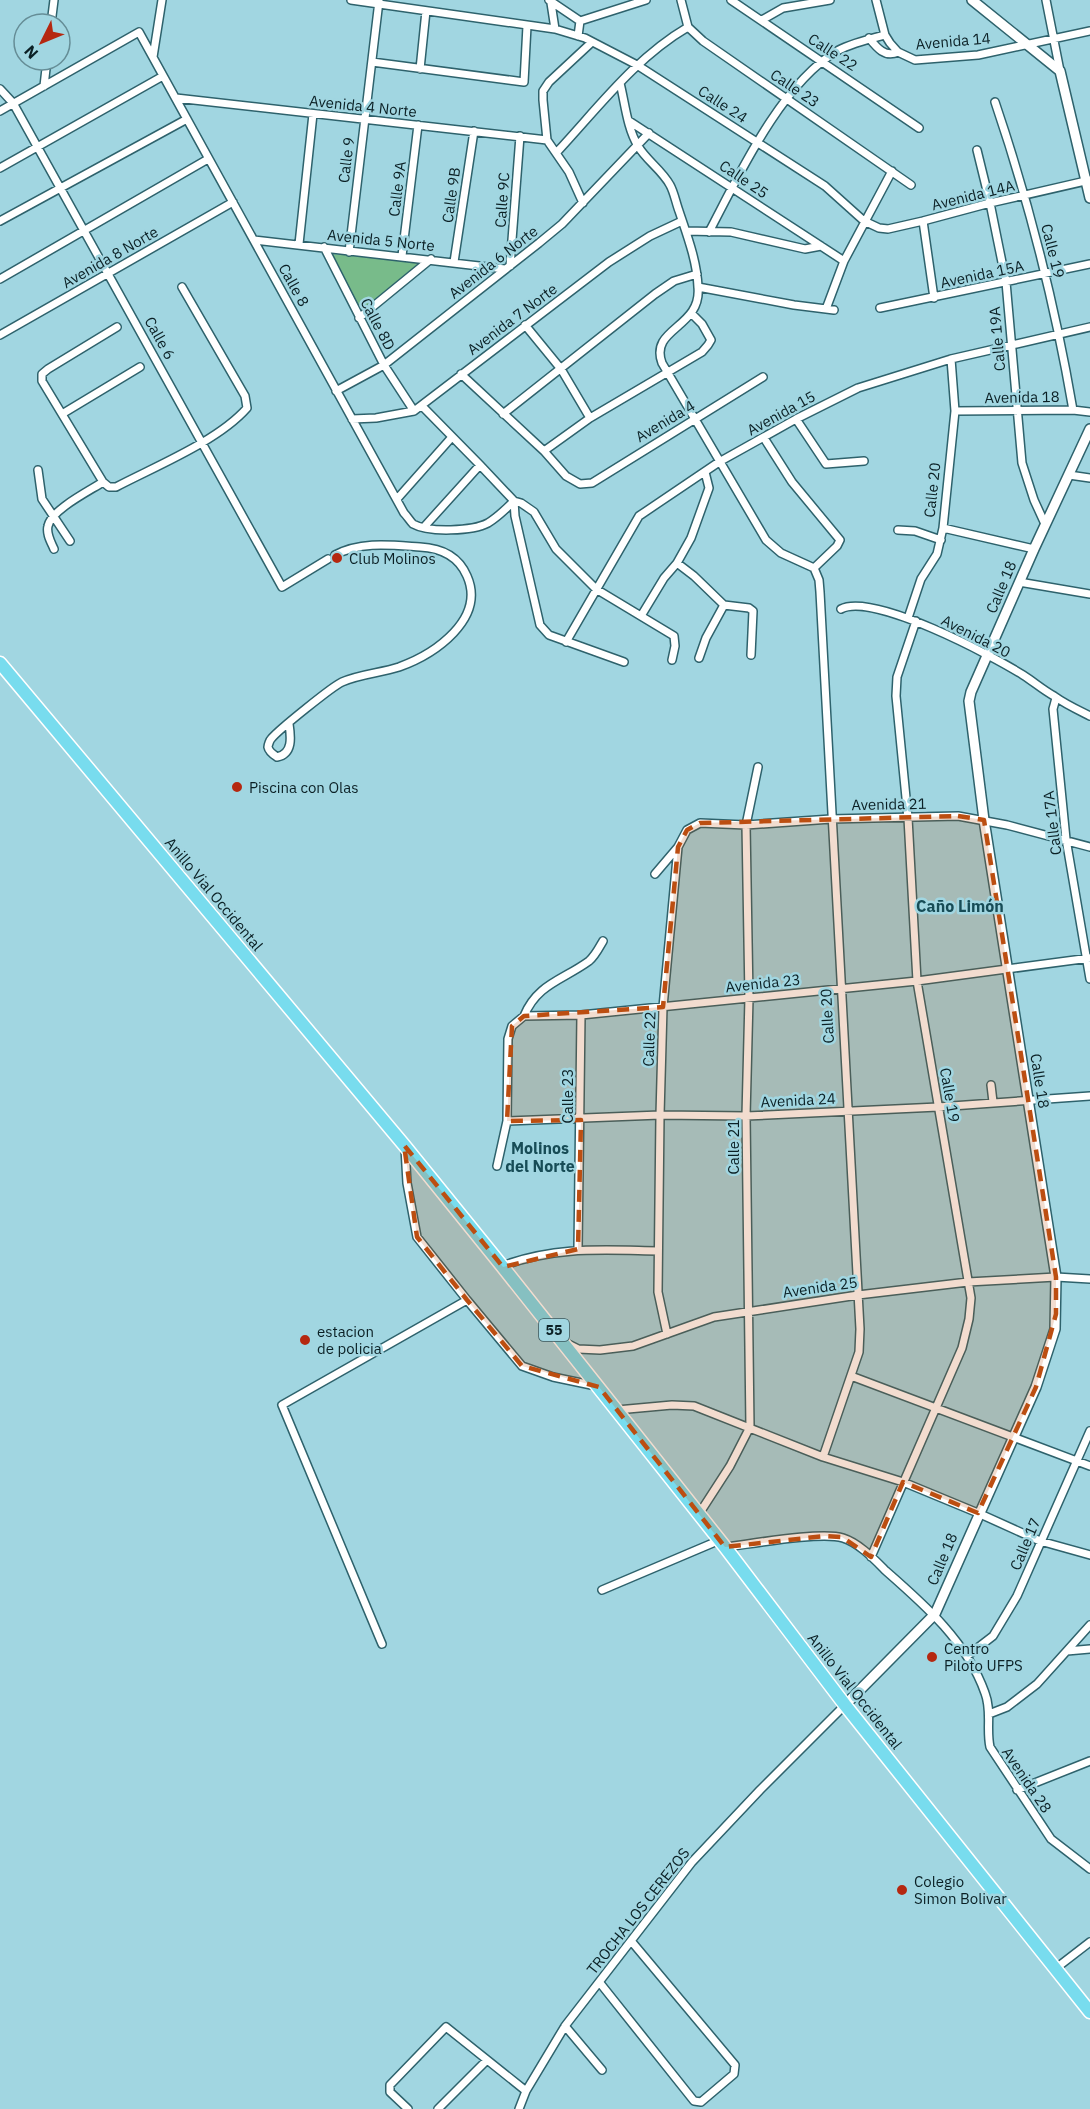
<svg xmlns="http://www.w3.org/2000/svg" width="1090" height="2109" viewBox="0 0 1090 2109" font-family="'IBM Plex Sans',sans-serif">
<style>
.green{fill:#78bb8a}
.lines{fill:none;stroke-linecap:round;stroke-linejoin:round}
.minor-casing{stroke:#2e626c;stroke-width:10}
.tertiary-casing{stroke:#2e626c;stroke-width:12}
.trunk-casing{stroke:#fff;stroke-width:15}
.minor{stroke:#fff;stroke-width:7}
.tertiary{stroke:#fff;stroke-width:9}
.trunk{stroke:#78dcee;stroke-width:12}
.marked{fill:#bc4e11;fill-opacity:0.2;stroke:#bc4e11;stroke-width:4.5;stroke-dasharray:12 8;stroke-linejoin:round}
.poi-dot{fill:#b52810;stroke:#a1d6e1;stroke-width:2}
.labels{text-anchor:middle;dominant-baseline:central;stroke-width:5;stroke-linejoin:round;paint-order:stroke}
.shield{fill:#a1d6e1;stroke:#38575d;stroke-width:1.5}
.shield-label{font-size:14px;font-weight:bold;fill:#0b2025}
.street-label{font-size:15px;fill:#0b2025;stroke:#a1d6e1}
.poi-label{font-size:15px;fill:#0b2025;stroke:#a1d6e1;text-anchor:start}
.neighbourhood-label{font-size:16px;font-weight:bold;fill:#174c56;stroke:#a1d6e1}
</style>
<rect width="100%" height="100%" fill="#a1d6e1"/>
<path class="green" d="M332,254L424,261L360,312Z"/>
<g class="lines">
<g class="minor-casing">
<path id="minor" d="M351,0L555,29L585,38L637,65L825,186L864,221L879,228L888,229L923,221L990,203L1090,180
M549,0L580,21
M681,0L688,27L703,41L911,185
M731,0L919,128
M876,0L885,35L890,43L898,52L915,60L978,55L1090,31
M1046,0L1060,71
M551,3L555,29
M762,20L783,8L830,0
M51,24L54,0
M578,36L580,21L646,0
M869,38C877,48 885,58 898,52
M153,57L162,0
M372,62L524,82L527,26
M420,69L426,11
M620,83C625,103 627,128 638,146C646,160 662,170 670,185C674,192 676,203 679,211C687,235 697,261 698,287C702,328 649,328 662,363L766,540L781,553L814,568
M44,86L47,60
M0,89L13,103L282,587L328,559
M176,98L547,140
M995,102C1029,202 1055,305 1073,410
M0,111L139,32L404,513C407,516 410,521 413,524C429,533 473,531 488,523C498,517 506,509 514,501
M629,121L844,261
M977,150L990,203L1006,282L1022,463L1034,500L1045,524
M557,152C598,108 635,58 688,27
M0,168L163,76
M583,203L569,172L547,140L543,100V91L549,82L592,42
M0,221L187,119
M923,221L934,298
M686,231L731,232L805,249L821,246
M709,232C739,175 781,84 837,51C852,43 869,39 885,35
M254,240L505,269
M299,244L313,114
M324,247L384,365L414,411
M349,252L379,1
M402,256L418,125
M454,262L474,131
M510,266L520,136
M0,279L208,159
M698,287L794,305L834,310
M880,308L1090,264
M826,309L844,261L892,171
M359,318L431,259
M525,325L561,369L590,418
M117,327L48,369L42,374V381L103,482L109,487H116C156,466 218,441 247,408L245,396L182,287
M0,335L233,202
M461,374L544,451L566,476L580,484L592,483L763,377
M336,391L384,365L539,243L562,224L649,133
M422,406L480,465L514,501L521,503L534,512L556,549L596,589L674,636L675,646L672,660
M955,411L1073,410L1090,412
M62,414L140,367
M503,414L655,294L674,281L697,274
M352,419L376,418L414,411L609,262L650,236L682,221
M796,419L826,464L864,461
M764,438L792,482L840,540L837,546L814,568
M544,451L590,418L702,352L708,345L711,340L702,324L691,313
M38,470L42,499L70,541
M1069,475L1090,478
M397,499L452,437
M514,501L515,516L540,625L549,635L624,662
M424,527L480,465
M943,528L1034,549
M898,530L915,531L941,540
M54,549C51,542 46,534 48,526C51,510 89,491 103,482
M677,563L694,576L724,605L749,608L753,611L751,655
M814,568L819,580L820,592L860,1329L859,1352L823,1457
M1019,582L1090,594
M841,609C873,592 993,656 1023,675C1034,682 1043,690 1054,696C1065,704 1078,710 1090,716
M641,616L664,578L677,563L691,538L709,488L705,472
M908,618L921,579L937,554L943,528L955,411L951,359
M566,642L639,516L719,462L796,419L858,388L951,359L1090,327
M699,658L706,638L724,605
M1056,698L1053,709L1066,839L1090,979
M289,724C291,737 293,754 277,757C274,755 269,752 268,747C268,745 270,740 271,739C278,730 333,686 342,682C360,674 381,673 399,667C435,654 486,619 467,576C458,555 440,548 420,547C391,545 361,541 335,555
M655,874L678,847
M524,1016C537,984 563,980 589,961C595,956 599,948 603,941
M991,1085L993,1102
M507,1121L660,1115L746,1116L938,1107L1090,1096
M405,1148L407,1183L417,1237L467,1300L522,1366L553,1377L596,1386
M497,1166L507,1121L508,1039L512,1026L524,1016L581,1015L917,981L1090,958
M578,1249L581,1015
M502,1266C556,1246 602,1250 658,1251
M667,1334L658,1292L660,1115L663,1007L678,847L687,830L700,823L746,825L831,819L958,816L1007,825L1090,847
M566,1343L578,1349L600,1350L633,1346L714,1317L858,1295L968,1282L1056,1277L1090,1279
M851,1376L1090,1466
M617,1410L672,1405L694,1406L823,1457L903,1482L978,1513L1040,1541L1090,1555
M699,1514L730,1466L750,1427L746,1116L749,998L746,825L758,767
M726,1547C751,1544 822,1531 843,1538C859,1543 874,1559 886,1571C926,1606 967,1642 985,1693C992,1711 986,1729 990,1747L1051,1839L1090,1869
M871,1557L962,1348L969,1319L971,1298L917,981L908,818L896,696L897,677L916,621
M602,1590L720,1540
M382,1644L282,1405L467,1300
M1067,1651L1090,1649
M967,1656L993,1636L1017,1596L1090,1431
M989,1714L1007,1707L1037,1684L1090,1625
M1017,1790L1090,1761
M1055,1969L1090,1942
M600,1983L694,2101L701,2102L734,2074L735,2065L632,1942
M565,2026L602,2070
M408,2109L390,2092V2085L446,2027L526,2091
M438,2109L487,2060
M519,2109L526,2091L565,2026L692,1862L760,1790L845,1705"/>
</g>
<g class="tertiary-casing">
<path id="tertiary" d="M972,0L1060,71L1090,198
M845,1705L935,1614L1036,1387L1055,1329L1056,1277L984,820L969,701L971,692L1034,549L1090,429"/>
</g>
<g class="trunk-casing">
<path id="trunk" d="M0,663L404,1145L502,1266L725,1547L845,1705L1090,2012"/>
</g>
<use href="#minor" class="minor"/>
<use href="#tertiary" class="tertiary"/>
<use href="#trunk" class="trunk"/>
</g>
<path class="marked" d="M958,816L984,820L1056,1277V1314L1036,1387L978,1513L903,1482L871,1557L842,1537L825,1536L725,1547L599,1387L522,1366L467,1300L417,1237L404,1145L503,1267L578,1249L581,1120L507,1121L512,1026L524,1016L663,1007L678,847L687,830L700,823Z"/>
<g class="poi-dot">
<circle cx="337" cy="558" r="6"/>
<circle cx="237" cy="787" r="6"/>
<circle cx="305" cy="1340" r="6"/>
<circle cx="932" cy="1657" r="6"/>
<circle cx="902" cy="1890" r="6"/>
</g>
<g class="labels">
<rect class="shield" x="539" y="1319" width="30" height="22" rx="4.5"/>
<g class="shield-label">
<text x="554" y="1330">55</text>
</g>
<g class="street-label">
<text transform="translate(953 41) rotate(-5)">Avenida 14</text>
<text transform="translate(833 52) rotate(33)">Calle 22</text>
<text transform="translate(795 88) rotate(34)">Calle 23</text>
<text transform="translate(723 104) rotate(33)">Calle 24</text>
<text transform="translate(363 106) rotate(6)">Avenida 4 Norte</text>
<text transform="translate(346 160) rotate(-83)">Calle 9</text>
<text transform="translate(744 179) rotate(34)">Calle 25</text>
<text transform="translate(397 189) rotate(-83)">Calle 9A</text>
<text transform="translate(451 195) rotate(-82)">Calle 9B</text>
<text transform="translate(973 195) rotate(-14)">Avenida 14A</text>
<text transform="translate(502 200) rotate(-86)">Calle 9C</text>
<text transform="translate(381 240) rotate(6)">Avenida 5 Norte</text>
<text transform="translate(1053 251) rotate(76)">Calle 19</text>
<text transform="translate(110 257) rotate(-30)">Avenida 8 Norte</text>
<text transform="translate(493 262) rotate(-38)">Avenida 6 Norte</text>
<text transform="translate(982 274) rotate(-12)">Avenida 15A</text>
<text transform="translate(294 285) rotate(61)">Calle 8</text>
<text transform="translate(512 319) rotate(-37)">Avenida 7 Norte</text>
<text transform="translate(378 324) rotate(62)">Calle 8D</text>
<text transform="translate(160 338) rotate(61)">Calle 6</text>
<text transform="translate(997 339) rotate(-95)">Calle 19A</text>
<text transform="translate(1022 397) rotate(-1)">Avenida 18</text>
<text transform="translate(781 413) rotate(-29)">Avenida 15</text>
<text transform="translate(665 421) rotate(-31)">Avenida 4</text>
<text transform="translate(932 490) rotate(-84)">Calle 20</text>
<text transform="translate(1001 587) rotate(-67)">Calle 18</text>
<text transform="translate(976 636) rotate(27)">Avenida 20</text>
<text transform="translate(889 804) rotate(-1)">Avenida 21</text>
<text transform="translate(1052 823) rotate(-97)">Calle 17A</text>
<text transform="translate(214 894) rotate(50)">Anillo Vial Occidental</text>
<text transform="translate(763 983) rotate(-6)">Avenida 23</text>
<text transform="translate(827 1016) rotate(-93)">Calle 20</text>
<text transform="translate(649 1039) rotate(-88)">Calle 22</text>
<text transform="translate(1040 1081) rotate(81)">Calle 18</text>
<text transform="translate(950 1095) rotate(80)">Calle 19</text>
<text transform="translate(567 1096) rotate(-90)">Calle 23</text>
<text transform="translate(798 1100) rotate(-3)">Avenida 24</text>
<text transform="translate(733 1147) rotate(-90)">Calle 21</text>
<text transform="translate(820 1287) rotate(-8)">Avenida 25</text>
<text transform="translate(1025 1544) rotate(-67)">Calle 17</text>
<text transform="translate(942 1559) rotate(-67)">Calle 18</text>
<text transform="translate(855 1691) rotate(52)">Anillo Vial Occidental</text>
<text transform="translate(1027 1780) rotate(56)">Avenida 28</text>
<text transform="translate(638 1911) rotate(-52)">TROCHA LOS CEREZOS</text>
</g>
<g class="poi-label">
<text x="349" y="558">Club Molinos</text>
<text x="249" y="787">Piscina con Olas</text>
<text x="317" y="1331">estacion<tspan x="317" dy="17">de policia</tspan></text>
<text x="944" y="1648">Centro<tspan x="944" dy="17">Piloto UFPS</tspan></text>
<text x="914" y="1881">Colegio<tspan x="914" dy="17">Simon Bolivar</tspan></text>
</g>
<g class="neighbourhood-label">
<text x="960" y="906">Caño Limón</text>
<text x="540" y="1148">Molinos<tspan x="540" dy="18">del Norte</tspan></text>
</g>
</g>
<g transform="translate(42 42) rotate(227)"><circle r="28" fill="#a1d6e1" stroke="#658d96" stroke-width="1.5"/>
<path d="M0-4.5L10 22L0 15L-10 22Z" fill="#b52810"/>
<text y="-9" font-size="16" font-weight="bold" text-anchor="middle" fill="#0b2025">N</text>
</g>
</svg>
